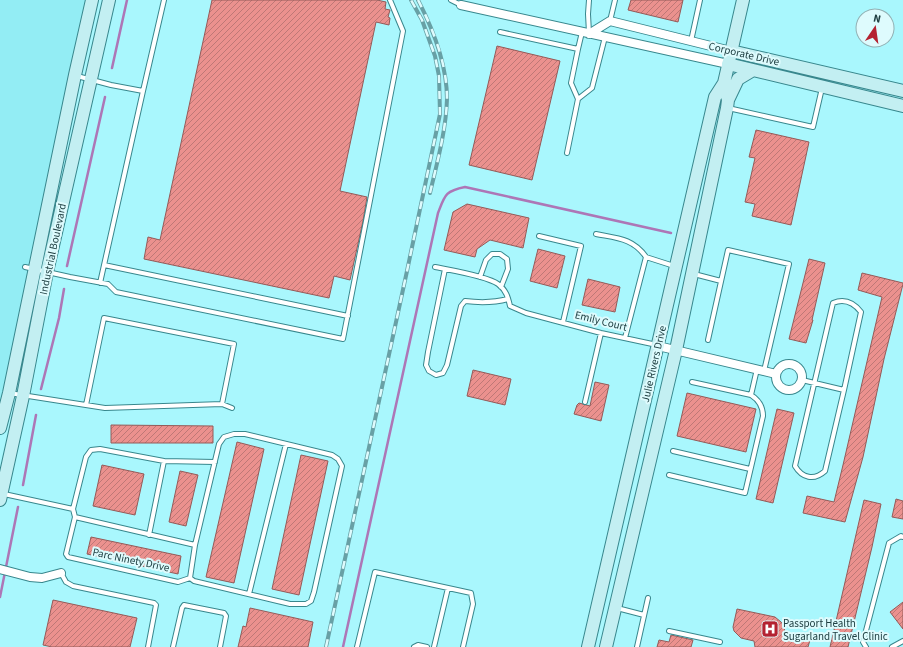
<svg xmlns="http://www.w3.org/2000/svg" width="903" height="647" viewBox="0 0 903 647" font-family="'Source Sans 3',sans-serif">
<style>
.built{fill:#93edf4}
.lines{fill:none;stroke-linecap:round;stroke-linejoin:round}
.stream{stroke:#ad76b6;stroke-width:2.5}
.building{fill:url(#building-hatch);stroke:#945a58}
.lane-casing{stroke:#38878d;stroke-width:6}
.street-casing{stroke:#38878d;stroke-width:10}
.secondary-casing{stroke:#38878d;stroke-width:14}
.lane{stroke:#fff;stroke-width:4}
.street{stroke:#fff;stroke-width:8}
.secondary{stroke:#c3eff2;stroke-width:12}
.rail-casing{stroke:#68a0a5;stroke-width:4}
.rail{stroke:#defbfd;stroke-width:2.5;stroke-dasharray:8;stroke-linecap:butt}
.labels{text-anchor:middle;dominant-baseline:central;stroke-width:4;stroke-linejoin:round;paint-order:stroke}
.street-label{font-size:11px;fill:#204043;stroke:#defbfd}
.poi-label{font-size:11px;fill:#204043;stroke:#defbfd;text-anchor:start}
</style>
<defs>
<pattern id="building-hatch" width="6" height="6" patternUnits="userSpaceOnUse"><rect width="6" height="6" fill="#eb918e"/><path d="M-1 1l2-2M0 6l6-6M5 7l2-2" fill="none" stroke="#be7876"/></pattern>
</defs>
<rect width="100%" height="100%" fill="#a9f7fd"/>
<path class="built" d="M0,0H88L0,418Z"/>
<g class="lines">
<path class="stream" d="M112,68L127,0
M67,266L105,97
M41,389L59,318L64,289
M23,485L36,415
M0,597L18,507
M343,647L438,213C445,195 445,191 465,187L671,233"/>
</g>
<path class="building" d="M212,0H377L386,2L385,9L390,10L388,17L390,18L389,25L376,22L340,191L367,197L363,221L350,280L334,276L329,298L144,259L148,237L160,240Z
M631,0H683L678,22L628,10Z
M497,46L560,61L532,180L469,165Z
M756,130L809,142L791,225L752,216L755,204L745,202L755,158L749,157Z
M467,204L529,218L523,248L490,240L477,249L475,257L444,250L453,212Z
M538,249L565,256L557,288L530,281Z
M809,259L825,263L812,320H813L806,343L789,339Z
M862,273L903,283V284L884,359L863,457L845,522L803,513L807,496L834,502L843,465L882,297L858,290Z
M588,279L620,287L615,312L582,305Z
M473,370L511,379L505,405L467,396Z
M595,382L609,385L601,421L574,414L577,405L579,403L590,406Z
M687,393L756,409L746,452L677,436Z
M777,409L794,413L773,503L756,499Z
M111,425L213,426V443H111Z
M237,442L264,449L234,583L206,577Z
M301,455L328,461L299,595L272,589Z
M102,465L144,474L135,515L93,506Z
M180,471L198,475L186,526L169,522Z
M896,499L903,501V519L892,517Z
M864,500L881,504L872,547L848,647H830Z
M91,537L181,556L178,574L87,554Z
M53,600L137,618L130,647H52L43,645Z
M903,602V629L890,612Z
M250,608L313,622L308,647H238L243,626L246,627Z
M737,609L775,617L781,622L784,626L785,634L810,640L808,647H755L754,641L741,638L734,631L733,627Z
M671,635L693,640L691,647H657L659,640L669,642Z"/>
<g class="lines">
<g class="lane-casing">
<path id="lane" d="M451,0L461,5
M610,21L615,0
M500,32L578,49L582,32
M589,33L588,14L589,0
M691,41L700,0
M77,76L111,85L143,91L164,0
M578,99L592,88L605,37
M728,108L813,127L822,88
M567,153L578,99L571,83L578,49
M596,234C616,238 633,238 646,257L625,338
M539,236L581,246L563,322
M646,257L674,266
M104,265L348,316
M25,267L70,277L108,284L116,292L343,339L403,31L390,0
M435,267C450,270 487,276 498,284C506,290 508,297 510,306L526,313L601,333L657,345
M445,269L428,352L426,365L429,371L436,375L443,373L447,365L461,306L465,301C481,303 493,303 508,299
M694,274L721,281
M480,277L486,260L492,254H500L507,259L508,269L501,287
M100,283L143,91
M708,340L728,250L789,264L764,371
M802,380L844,390L825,471C814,481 802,478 795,466L832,307L833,303C845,298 854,303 861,312L844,390
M9,393L105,408L222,404L234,344L104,318L86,405
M751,395L757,369
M585,402L601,333
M222,404L232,408
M234,434H245L332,455L338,459L342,466L314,592L311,601L306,604H290L194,581L190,578L195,545L219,444L224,437Z
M673,451L750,469
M164,461L215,462
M669,475L745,493L763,416C763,406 759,400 751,395L692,382
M4,494L73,509L75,517L195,545
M73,509L86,457L91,450L100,449L164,461L149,535
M75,517L66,554L68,557L178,582L190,578
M61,573L66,582L73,586L154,603L156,605L148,647
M249,594L286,444
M617,608L644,615
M669,631L720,642
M173,647L182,608L184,605L224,613L226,616L220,647
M357,647L375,572L471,593L473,604L463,647
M414,647L418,645L427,647
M434,647L448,588
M637,647L648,598
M866,647L863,642L889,543L901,536L903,537
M892,647L903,641"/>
</g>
<g class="street-casing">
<path id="street" d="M461,5L728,64
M589,34L610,21L731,51
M658,346L776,374
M776 377a13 13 0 1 1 26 0a13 13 0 1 1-26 0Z
M0,569L30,577L42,578L61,573"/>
</g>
<g class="secondary-casing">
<path id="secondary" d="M731,51L903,91
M728,64L903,106
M728,100L738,79L753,70
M0,428L9,393L75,75L92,0
M0,500L23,396L47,272L109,0
M588,647L715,97L724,83L743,0
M606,647L676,350L727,108L728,100L724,83"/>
</g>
<use href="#lane" class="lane"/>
<use href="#street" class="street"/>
<use href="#secondary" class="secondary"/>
<g class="rail-casing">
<path id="rail" d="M418,0C434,31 447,64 447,99C446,131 437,163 430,193
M326,647L407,271L440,114L439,76L435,56L422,20L411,0"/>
</g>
<use href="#rail" class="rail"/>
</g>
<defs>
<g id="hospital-square" transform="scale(0.9)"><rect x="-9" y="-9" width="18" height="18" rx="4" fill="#b42231" stroke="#defbfd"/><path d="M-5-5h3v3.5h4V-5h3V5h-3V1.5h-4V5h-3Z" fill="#fff"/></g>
</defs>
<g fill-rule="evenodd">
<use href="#hospital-square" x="770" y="629"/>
</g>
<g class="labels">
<g class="street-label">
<text transform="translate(744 54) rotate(13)">Corporate Drive</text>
<text transform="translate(53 249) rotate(-78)">Industrial Boulevard</text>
<text transform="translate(601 321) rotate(14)">Emily Court</text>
<text transform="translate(654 364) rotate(-77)">Julie Rivers Drive</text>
<text transform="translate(131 560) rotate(12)">Parc Ninety Drive</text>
</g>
<g class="poi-label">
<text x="783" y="623">Passport Health<tspan x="783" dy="13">Sugarland Travel Clinic</tspan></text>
</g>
</g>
<g transform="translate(875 28) rotate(13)"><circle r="19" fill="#defbfd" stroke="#92b0b3"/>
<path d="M0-3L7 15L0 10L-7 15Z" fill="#b42231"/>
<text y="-6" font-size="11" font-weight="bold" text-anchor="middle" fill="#204043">N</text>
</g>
</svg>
